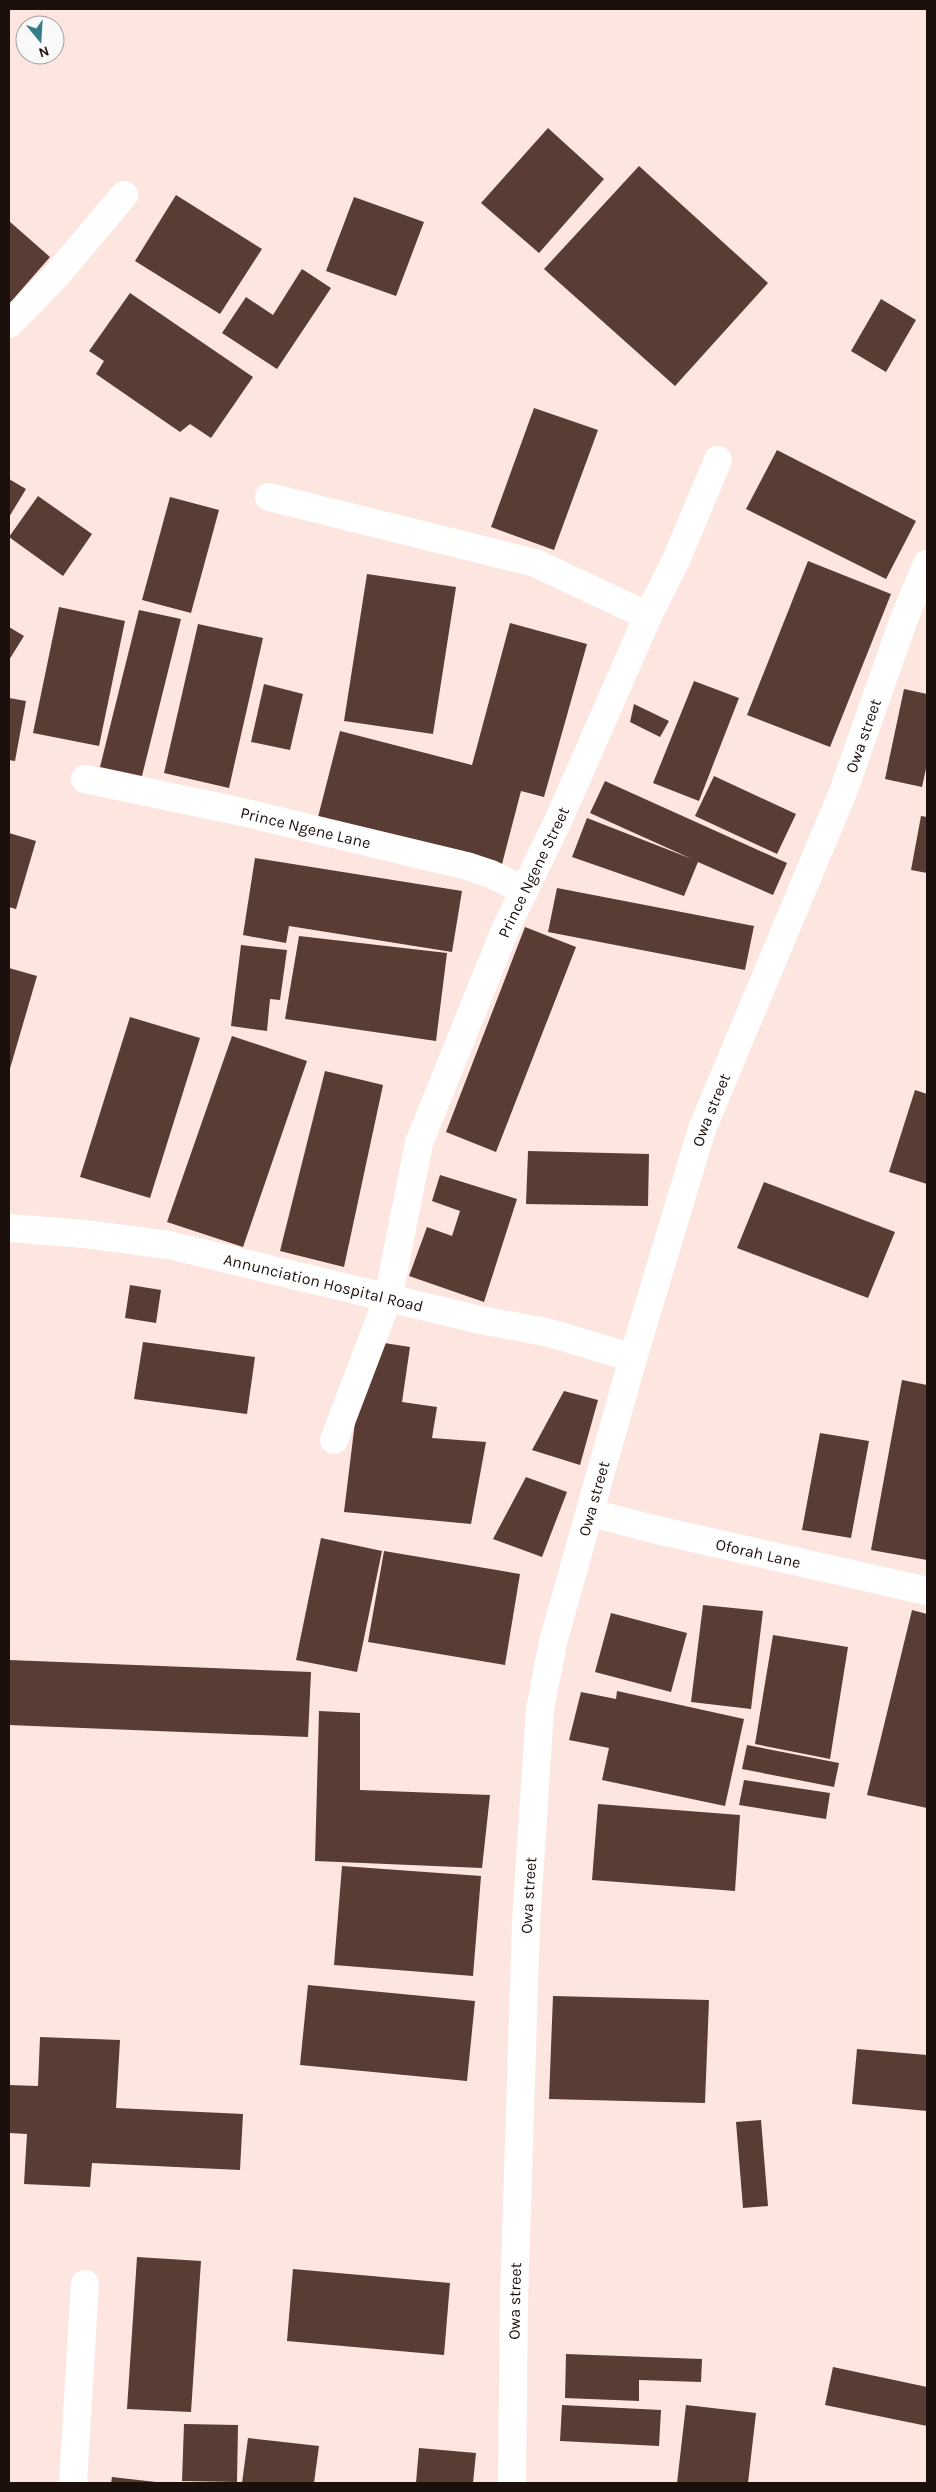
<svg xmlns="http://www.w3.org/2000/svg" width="936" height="2492" viewBox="0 0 936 2492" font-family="Karla,sans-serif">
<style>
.building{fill:#593c33}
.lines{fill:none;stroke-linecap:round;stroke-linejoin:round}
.street{stroke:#fff;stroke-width:28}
.labels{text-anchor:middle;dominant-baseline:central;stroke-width:5;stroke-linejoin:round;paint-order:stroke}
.street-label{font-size:16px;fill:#1c100c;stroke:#f9f9f9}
</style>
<rect width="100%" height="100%" fill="#fde6e0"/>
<path class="building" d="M548,128L604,179L539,253L481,203Z
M639,166L768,283L675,386L544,269Z
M176,195L262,249L220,314L135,261Z
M354,197L424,222L396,296L326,271Z
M9,221L50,257L9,304Z
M302,269L331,288L277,369L222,333L246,297L273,315Z
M130,293L253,377L211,438L190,424L180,432L96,374L104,361L89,351Z
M881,299L916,320L886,372L851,351Z
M534,408L598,430L554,550L491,527Z
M777,450L916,521L886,579L746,509Z
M9,479L26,489L9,517Z
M38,496L92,534L63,576L9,537Z
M170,497L219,510L191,613L142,600Z
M808,561L891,594L830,747L747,715Z
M367,574L456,587L433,734L344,721Z
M59,607L125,621L99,746L33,733Z
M139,610L181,619L142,776L100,767Z
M510,623L587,644L544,797L521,791L501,868L317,821L340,731L472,765Z
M198,624L263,638L229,788L164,773Z
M9,627L24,636L9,660Z
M694,681L739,698L699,801L653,783Z
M264,684L303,694L290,750L251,742Z
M904,689L927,694V764L922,787L885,779Z
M9,698L26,701L15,761L9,760Z
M634,704L669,721L660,737L630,722Z
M714,776L796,814L777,854L695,816Z
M605,781L787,863L773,895L698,862L684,896L572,857L587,818L692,859L590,813Z
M921,816L927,817V873L911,870Z
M9,833L36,841L16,909L9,907Z
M255,858L462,891L452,952L289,926L286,943L243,935Z
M557,888L754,926L745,970L548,932Z
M525,927L576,947L496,1152L446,1132Z
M299,936L447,953L436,1041L285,1019Z
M241,945L287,950L280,1000L270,999L267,1031L231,1026Z
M9,968L37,976L9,1072Z
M130,1017L200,1038L150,1198L80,1177Z
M232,1036L307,1061L243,1247L167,1222Z
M325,1071L383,1085L344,1267L280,1251Z
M915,1090L927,1094V1184L889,1172Z
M528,1151L649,1154L648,1206L526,1204Z
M440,1175L517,1199L484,1302L409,1276L427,1227L452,1236L460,1211L432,1201Z
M764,1182L895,1232L868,1298L737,1248Z
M130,1285L161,1290L156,1323L125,1318Z
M365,1340L410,1347L402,1402L437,1407L432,1438L486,1442L471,1524L344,1512Z
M143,1342L255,1357L247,1414L134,1399Z
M902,1380L927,1385V1560L871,1550Z
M564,1391L598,1400L580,1465L532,1450Z
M820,1433L869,1441L851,1538L802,1530Z
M526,1477L567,1492L542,1557L493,1539Z
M321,1538L382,1551L357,1672L296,1660Z
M384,1551L520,1574L505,1665L368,1642Z
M703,1605L763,1611L751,1709L691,1702Z
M912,1610L927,1614V1808L867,1795Z
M611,1613L687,1633L671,1692L595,1672Z
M773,1635L848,1647L830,1759L755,1744Z
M9,1660L311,1672L308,1737L9,1725Z
M617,1691L744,1719L725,1806L602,1780L609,1748L569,1740L581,1692L616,1699Z
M319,1711L360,1713V1790L490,1795L482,1868L315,1861Z
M747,1745L839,1763L834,1787L742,1769Z
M744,1780L830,1793L826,1819L739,1805Z
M598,1804L740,1815L735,1891L592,1880Z
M342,1866L481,1876L473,1976L334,1965Z
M308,1985L475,2001L467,2081L300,2065Z
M553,1996L709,2000L705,2103L549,2099Z
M40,2037L120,2040L116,2108L243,2114L240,2170L92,2163L90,2187L24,2184L27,2134L9,2133V2085L38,2086Z
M857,2049L927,2055V2111L852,2104Z
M761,2120L768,2206L743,2208L736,2122Z
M137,2257L201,2261L191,2412L127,2409Z
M293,2269L450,2283L444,2355L287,2341Z
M566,2354L702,2359L701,2382L639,2380V2401L565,2398Z
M833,2367L927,2387V2426L825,2405Z
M562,2405L661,2410L659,2446L560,2441Z
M686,2405L756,2413L748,2483H677Z
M184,2424L238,2425L237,2482L182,2481Z
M248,2438L319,2446L314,2483H242Z
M419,2448L476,2453L473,2483H416Z
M112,2477L156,2482V2483H111Z"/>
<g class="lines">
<g class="street">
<path d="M9,324L55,277L124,195"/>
<path d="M269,497L535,563L648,616"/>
<path id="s1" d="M85,779L242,812L467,866L491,874L523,890"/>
<path id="s2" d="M9,1228L85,1234L169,1245L476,1319L550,1333L633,1358"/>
<path id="s3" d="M334,1440L388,1298L419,1143L505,930L559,819L648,616L676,560L718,460"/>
<path id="s4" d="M591,1513L653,1529L927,1591"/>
<path d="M73,2483L85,2284"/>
<path id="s5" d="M512,2483L514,2300L526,1923L540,1710L553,1642L633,1358L702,1129L843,792L904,619L927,564"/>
</g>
</g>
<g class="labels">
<g class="street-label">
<text stroke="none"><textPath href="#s5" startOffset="1802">Owa street</textPath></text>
<text stroke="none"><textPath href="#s1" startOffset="226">Prince Ngene Lane</textPath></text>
<text stroke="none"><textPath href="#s3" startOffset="604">Prince Ngene Street</textPath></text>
<text stroke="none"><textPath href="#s5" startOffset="1398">Owa street</textPath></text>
<text stroke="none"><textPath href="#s2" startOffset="320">Annunciation Hospital Road</textPath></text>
<text stroke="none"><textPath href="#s5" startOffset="992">Owa street</textPath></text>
<text stroke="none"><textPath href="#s4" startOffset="172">Oforah Lane</textPath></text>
<text stroke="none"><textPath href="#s5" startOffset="588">Owa street</textPath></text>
<text stroke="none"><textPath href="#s5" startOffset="182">Owa street</textPath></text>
</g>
</g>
<rect width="936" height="2492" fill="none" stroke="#1c100c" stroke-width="20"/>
<g transform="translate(40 40) rotate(162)"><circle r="24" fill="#f9f9f9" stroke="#a19c9a"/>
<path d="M0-4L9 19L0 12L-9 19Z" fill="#377d89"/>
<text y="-8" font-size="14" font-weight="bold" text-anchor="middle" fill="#1c100c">N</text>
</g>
</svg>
